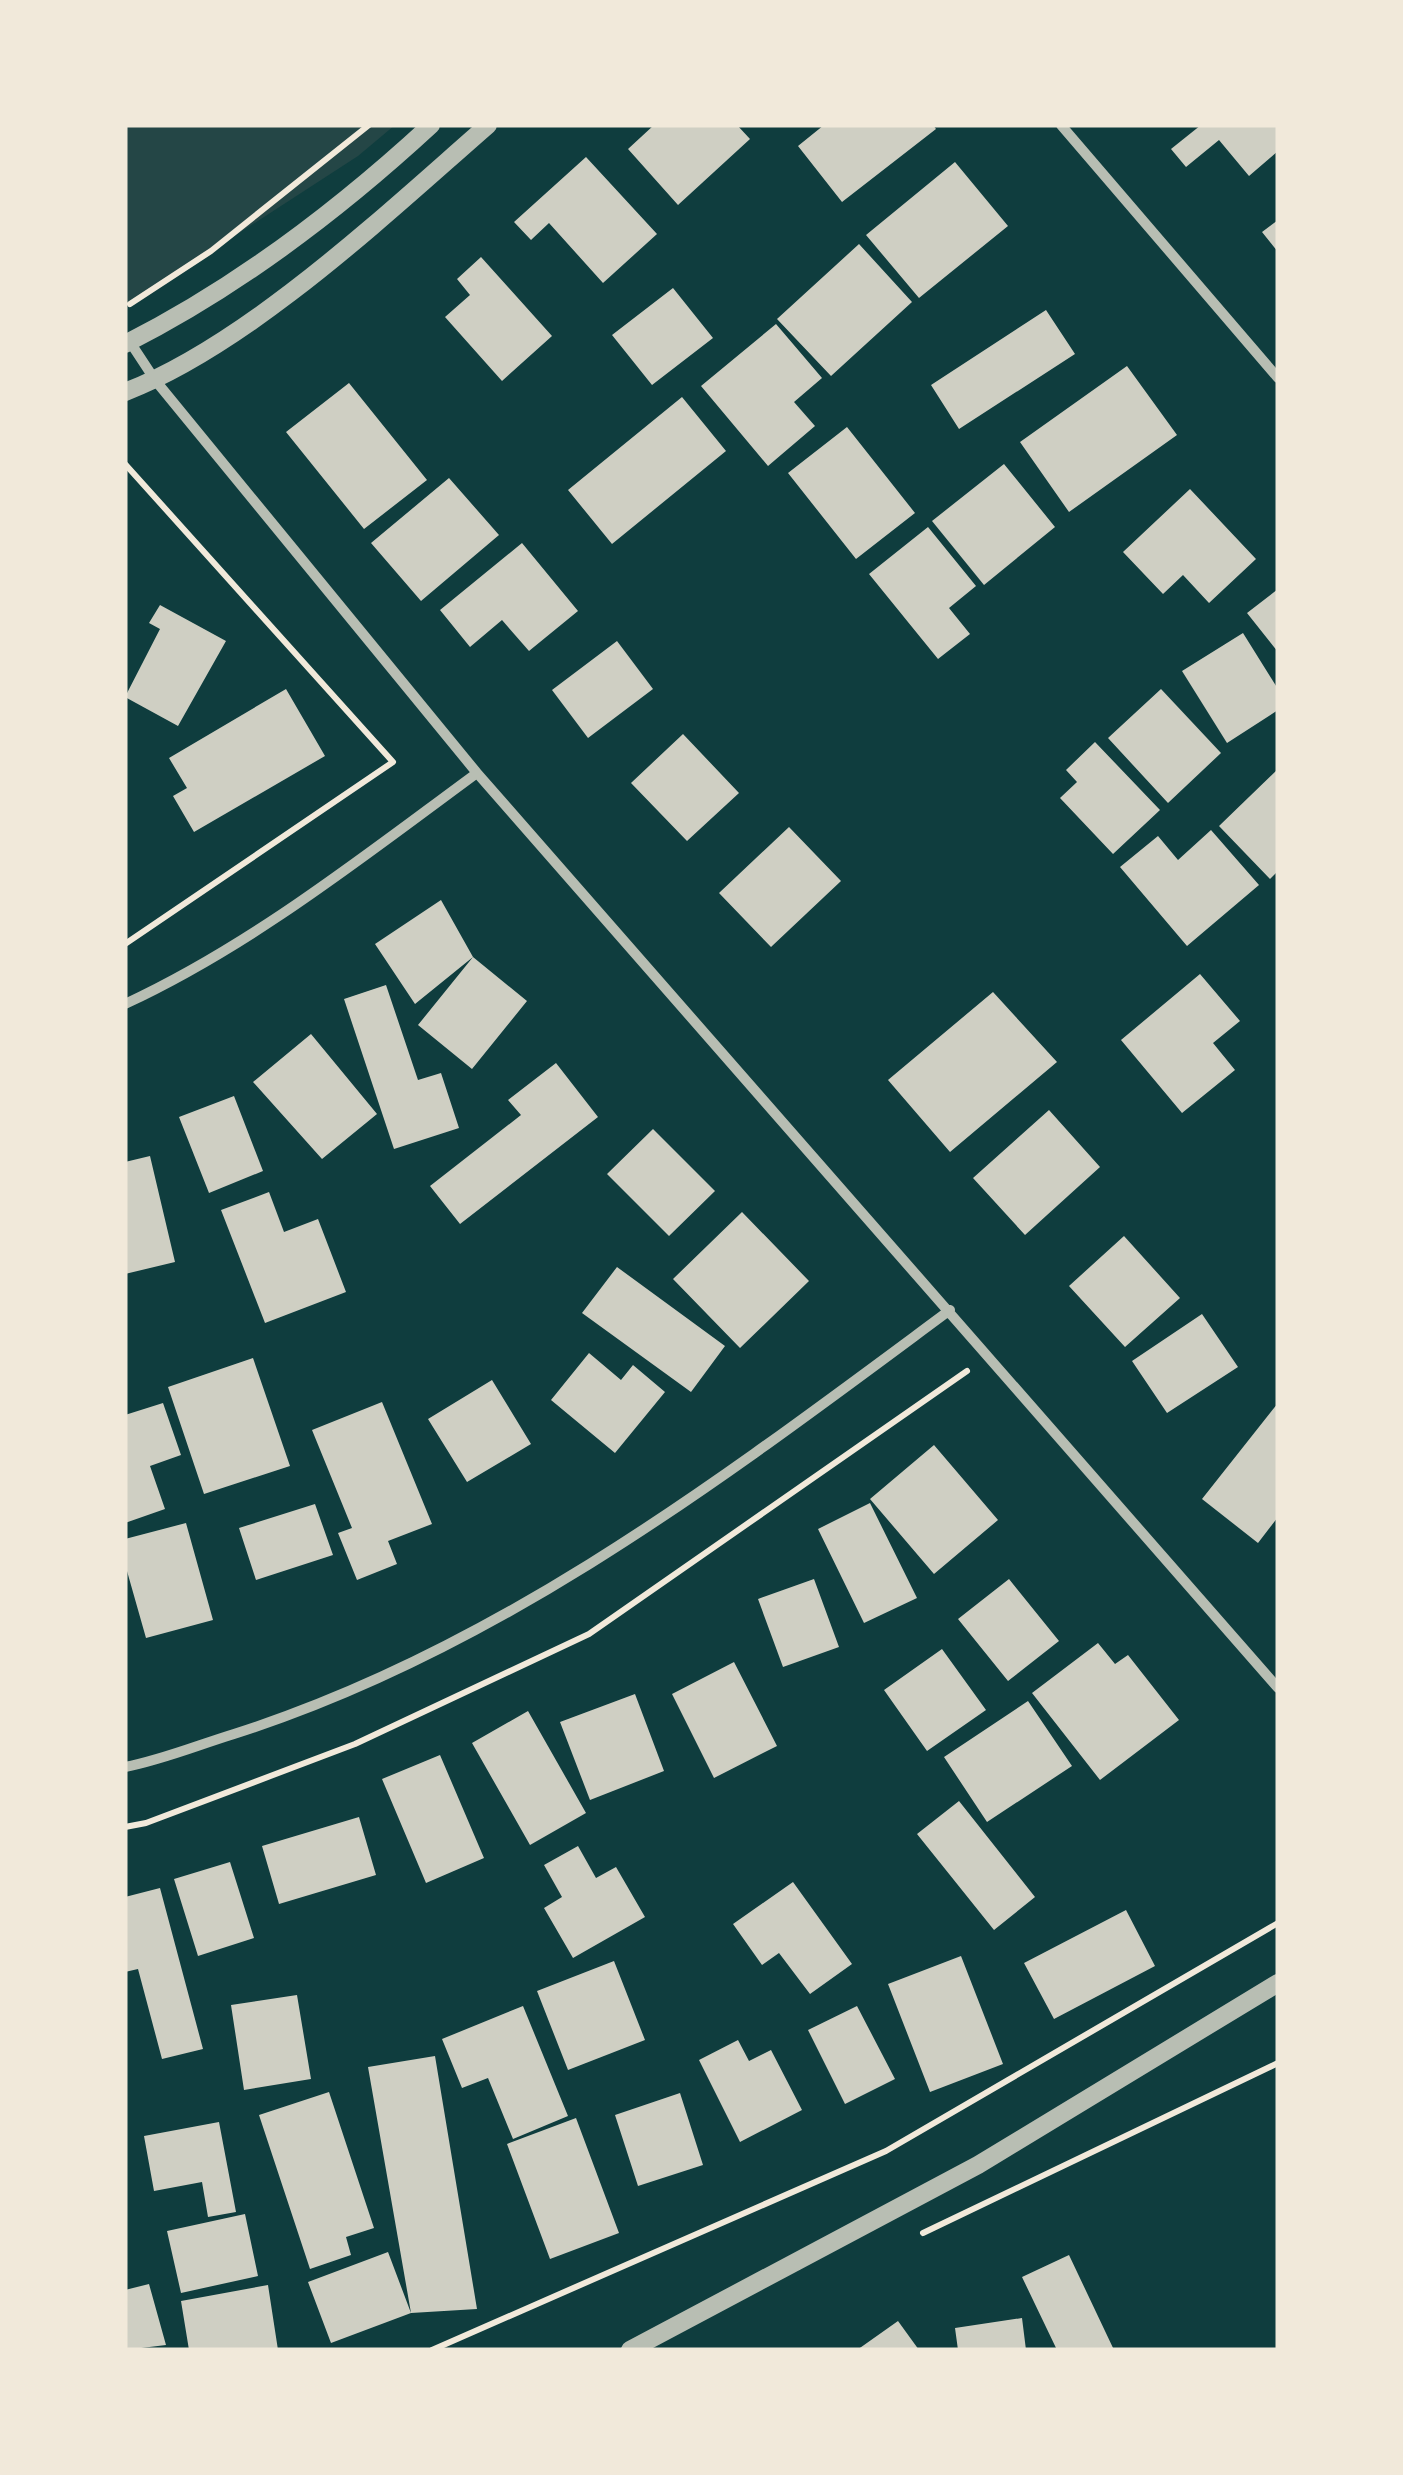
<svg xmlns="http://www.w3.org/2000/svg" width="1403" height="2475" viewBox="0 0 1403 2475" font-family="'Archivo Narrow',sans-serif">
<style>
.green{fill:#244646}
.building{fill:#cfcfc3}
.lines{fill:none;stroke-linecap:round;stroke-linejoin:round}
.path{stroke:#f1e9da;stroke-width:6}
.minor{stroke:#b8beb3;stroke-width:10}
.tertiary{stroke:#b8beb3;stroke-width:18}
</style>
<rect width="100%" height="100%" fill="#0f3d3e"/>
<path class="green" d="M125,125H395L358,156L125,307Z"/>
<path class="building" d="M654,125H737L750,139L678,205L628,149Z
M824,125H933L936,129L842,202L798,146Z
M1201,125H1278V151L1249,176L1219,140L1186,167L1171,149Z
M586,157L657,234L603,283L549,223L531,240L514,222Z
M955,162L1008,226L919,298L866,235Z
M1278,220V252L1262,232Z
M859,244L912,302L831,376L777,319Z
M481,257L552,336L502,381L445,317L470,295L457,279Z
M673,288L713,338L652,385L612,335Z
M1046,310L1075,354L959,429L931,385Z
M776,324L822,378L794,402L815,426L768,466L701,386Z
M1127,366L1177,435L1069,512L1020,442Z
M349,383L427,480L364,529L286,432Z
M682,397L726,451L612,544L568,490Z
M847,427L915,513L856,559L788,473Z
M1004,464L1055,527L984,585L932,521Z
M449,478L499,535L421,601L371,543Z
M1190,489L1256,559L1209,603L1183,575L1163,594L1123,552Z
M928,527L976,586L949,608L970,634L938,659L869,574Z
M522,543L578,611L529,651L502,620L470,647L440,610Z
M1278,589V652L1247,613Z
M160,605L226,641L178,726L125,697L160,629L149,623Z
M1243,633L1278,689V710L1227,743L1182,671Z
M617,641L653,689L588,738L552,690Z
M286,689L325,756L194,832L173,796L187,788L169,758Z
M1161,689L1221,753L1168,803L1108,738Z
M683,734L739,793L687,841L631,783Z
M1095,742L1160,810L1113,854L1060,798L1077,782L1066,770Z
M1278,769V871L1270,879L1219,826Z
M789,827L841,881L771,947L719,893Z
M1211,830L1259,885L1187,946L1120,867L1158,836L1178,860Z
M441,900L473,957L415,1004L375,944Z
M473,957L527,1001L472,1069L418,1025Z
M1200,974L1240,1021L1213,1043L1235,1070L1182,1113L1121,1040Z
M386,985L418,1080L441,1073L459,1128L394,1149L344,999Z
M993,992L1057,1062L950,1152L888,1080Z
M311,1034L377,1114L322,1159L253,1082Z
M556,1063L598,1117L460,1224L430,1186L521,1115L508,1100Z
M234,1096L263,1171L209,1193L179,1117Z
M1049,1110L1100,1167L1025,1235L973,1178Z
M653,1129L715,1191L669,1236L607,1174Z
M150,1156L175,1262L125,1274V1162Z
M269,1192L284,1232L318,1219L346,1292L265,1323L221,1210Z
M742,1212L809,1281L740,1348L673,1279Z
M1124,1236L1180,1298L1125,1347L1069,1286Z
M617,1267L725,1346L691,1392L582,1313Z
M1202,1314L1238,1367L1167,1413L1132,1361Z
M589,1353L621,1380L633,1365L665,1392L615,1453L551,1400Z
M253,1358L290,1466L204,1494L168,1387Z
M492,1380L531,1444L467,1482L428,1419Z
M382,1402L432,1524L388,1541L397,1564L357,1580L338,1533L352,1528L312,1430Z
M163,1403L181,1455L150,1466L165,1509L125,1523V1415Z
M1278,1403V1517L1258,1543L1202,1499Z
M934,1445L998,1520L934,1574L870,1499Z
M870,1503L917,1598L864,1623L818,1529Z
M315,1504L333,1555L256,1580L239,1528Z
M186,1523L213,1620L146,1638L125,1564V1539Z
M814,1579L839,1647L783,1667L758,1599Z
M1009,1579L1059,1641L1008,1681L958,1619Z
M1098,1643L1115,1664L1128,1655L1179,1720L1100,1780L1032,1693Z
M942,1649L986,1710L927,1751L884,1690Z
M734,1662L777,1746L714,1778L672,1694Z
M635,1694L664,1771L590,1800L560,1722Z
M1028,1701L1072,1766L987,1822L944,1757Z
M528,1711L586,1813L530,1845L472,1743Z
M440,1755L484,1858L426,1883L382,1779Z
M959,1801L1035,1897L994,1930L917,1834Z
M359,1817L376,1875L279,1904L262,1846Z
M578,1846L596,1878L616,1867L645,1917L573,1958L544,1908L562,1897L544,1865Z
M230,1862L254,1938L198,1956L174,1879Z
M793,1882L852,1964L810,1994L779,1953L762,1965L733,1924Z
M160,1888L203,2049L162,2059L138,1969L125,1972V1897Z
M1126,1910L1155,1966L1054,2019L1024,1963Z
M961,1956L1003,2064L930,2092L888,1984Z
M614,1961L645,2040L568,2070L537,1991Z
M297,1995L311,2079L244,2090L231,2005Z
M523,2006L568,2116L513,2139L488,2078L462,2088L442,2039Z
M857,2006L895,2079L845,2104L808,2030Z
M738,2040L749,2061L771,2050L802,2110L740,2142L699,2060Z
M435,2056L477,2309L411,2313L331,2343L308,2282L388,2252L411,2313L368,2067Z
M329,2092L374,2228L346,2237L351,2255L310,2269L259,2115Z
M680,2093L703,2165L638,2186L615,2115Z
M576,2118L619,2233L550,2259L507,2144Z
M219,2122L236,2212L208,2217L202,2182L154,2191L144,2136Z
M245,2214L258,2276L181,2293L167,2231Z
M1069,2255L1114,2350H1057L1022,2277Z
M149,2284L166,2345L125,2350V2290Z
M268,2285L278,2350H189L181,2301Z
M1022,2318L1026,2350H958L955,2328Z
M898,2321L919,2350H857Z"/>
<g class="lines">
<path class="path" d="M130,304L211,251L369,125
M125,464L393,762L125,944
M125,1827L146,1823L355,1744L589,1634L967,1371
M923,2233L1278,2063
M432,2350L886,2151L1278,1923"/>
<path class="minor" d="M1061,125L1278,378
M130,342L155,380L477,773L1278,1688
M125,1004C252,945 364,856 477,773
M125,1767C162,1760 198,1745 234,1734C501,1649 727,1475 950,1310"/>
<path class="tertiary" d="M125,344C236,288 340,209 431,125
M125,392C249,344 387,213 488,125
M630,2350L978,2165L1278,1983"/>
</g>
<rect width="1403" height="2475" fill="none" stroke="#f1e9da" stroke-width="255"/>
</svg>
